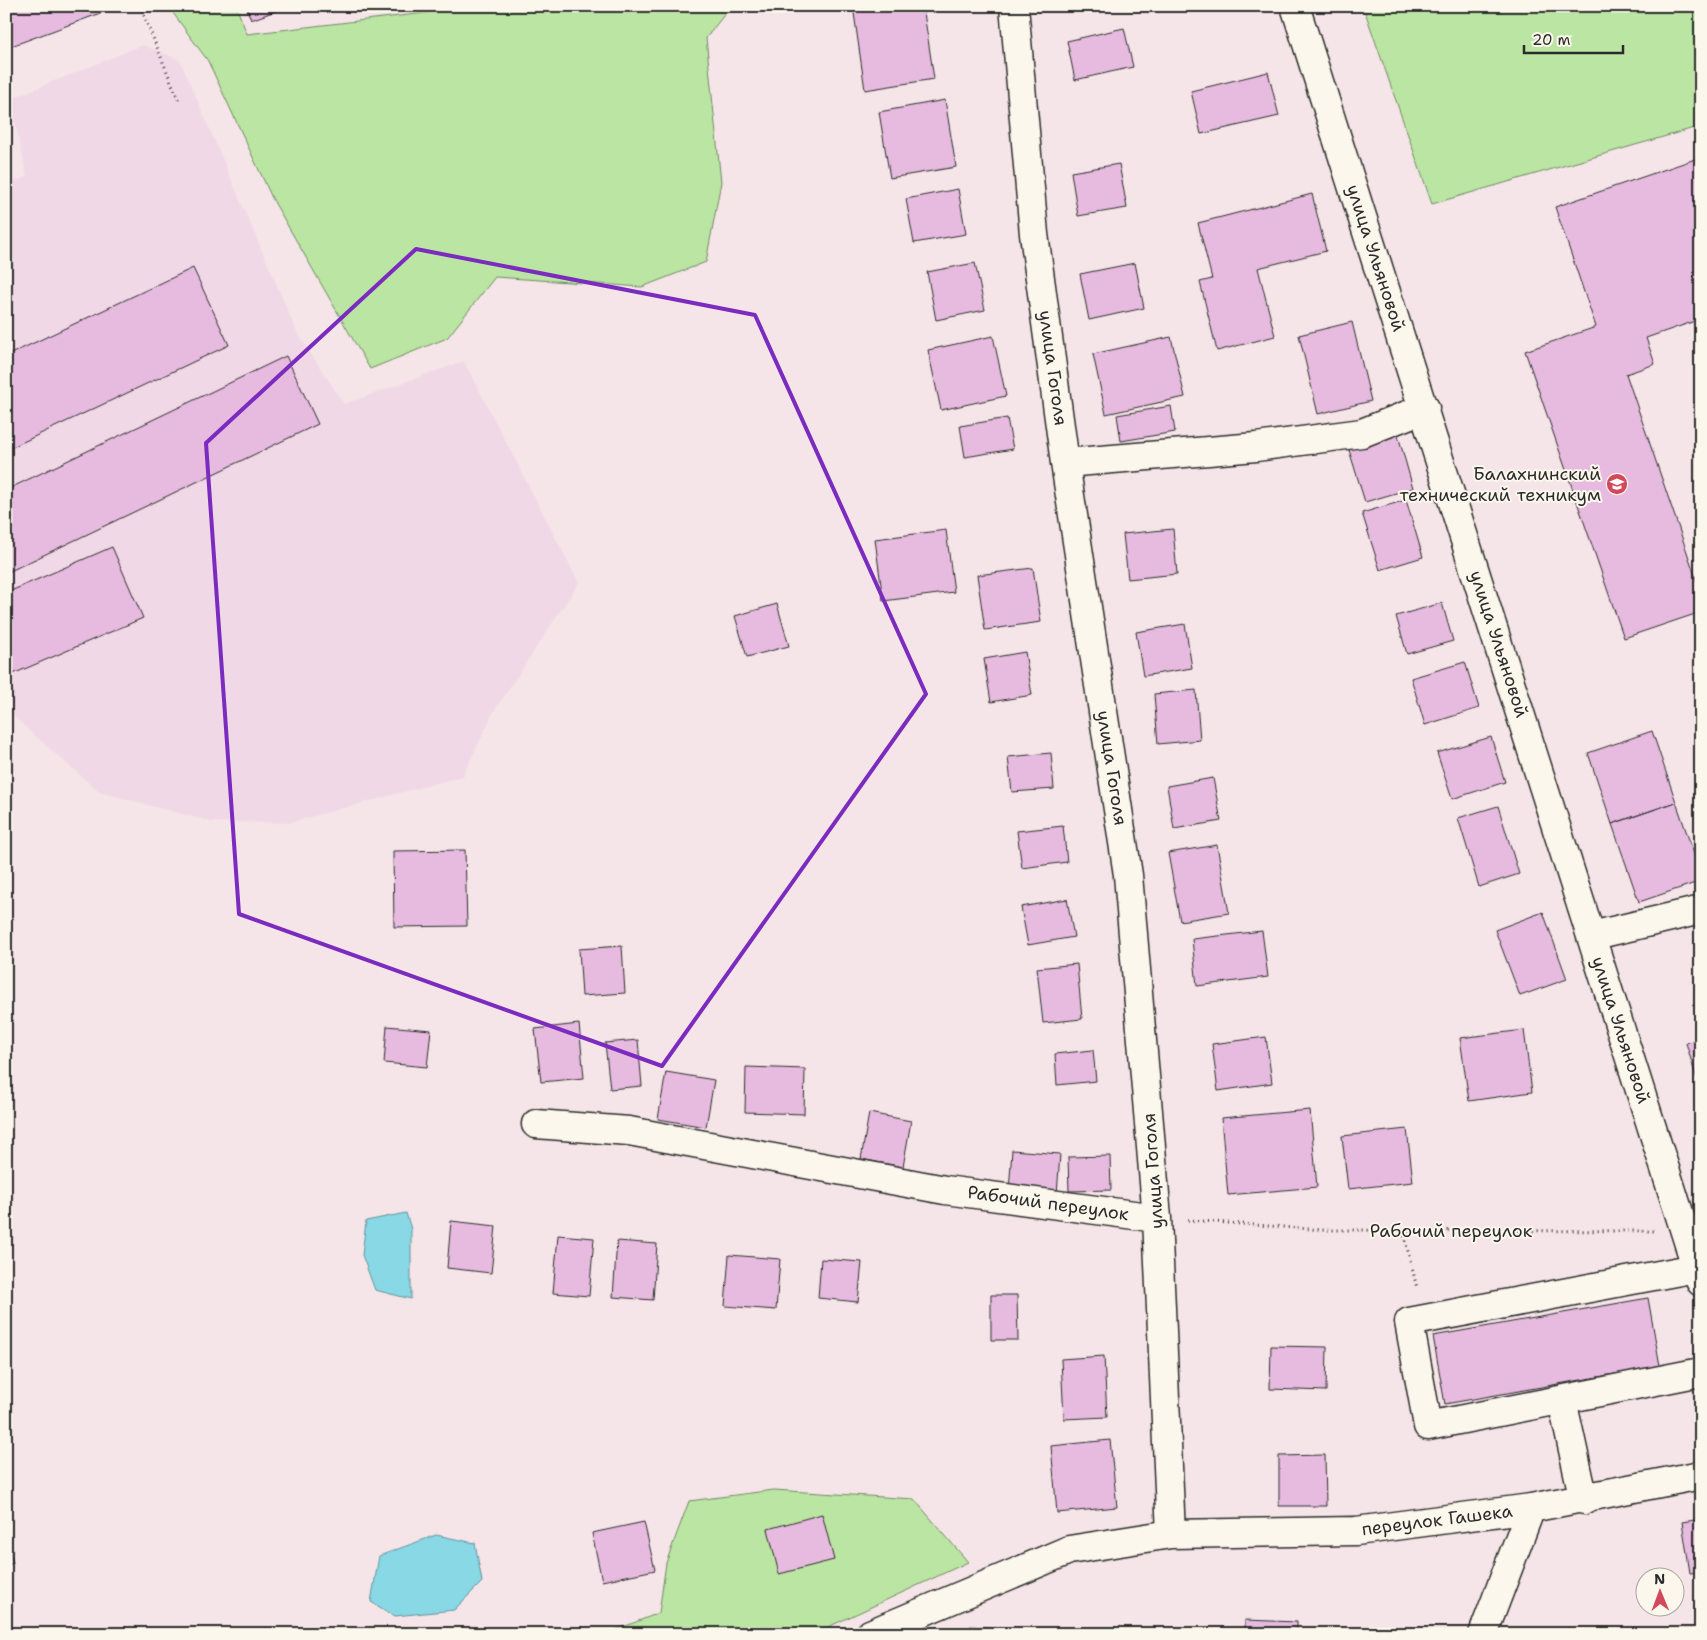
<svg xmlns="http://www.w3.org/2000/svg" width="1707" height="1640" viewBox="0 0 1707 1640" font-family="'Shantell Sans',sans-serif">
<style>
.built{fill:#f1d8e6}
.green{fill:#bae5a2;stroke:#728866}
.water{fill:#89d8e6;stroke:#63939b}
.building{fill:#e7bbe0;stroke:#2b2b2b}
.lines{fill:none;stroke-linecap:round;stroke-linejoin:round}
.minor-casing{stroke:#2b2b2b;stroke-width:31}
.path{stroke:#2b2b2b;stroke-width:3;stroke-dasharray:1 4;stroke-linecap:butt}
.minor{stroke:#fbf7ec;stroke-width:28}
.marked{fill:none;stroke:#7b2cbf;stroke-width:4;stroke-linejoin:round}
.labels{text-anchor:middle;dominant-baseline:central;stroke-width:4;stroke-linejoin:round;paint-order:stroke}
.street-label{font-size:18px;fill:#2b2b2b;stroke:#fbf7ec}
.poi-label{font-size:18px;fill:#2b2b2b;stroke:#fbf7ec;text-anchor:end}
</style>
<rect width="100%" height="100%" fill="#f5e5e8"/>
<filter id="ink" filterUnits="userSpaceOnUse"><feTurbulence type="fractalNoise" baseFrequency=".02" numOctaves="2"/><feDisplacementMap in="SourceGraphic" scale="10" xChannelSelector="R" yChannelSelector="G"/><feConvolveMatrix kernelMatrix="1 2 1 2 8 2 1 2 1" color-interpolation-filters="sRGB"/></filter>
<g filter="url(#ink)">
<path class="built" d="M143,45L180,60L297,332L344,404L464,361L579,583L493,713L463,776L288,823L212,822L99,792L6,710V184L27,177L10,99Z"/>
<path class="green" d="M168,6H236L247,34L484,6H731L706,38L721,182L706,262L642,287L495,277L447,338L370,369L273,200L208,61Z
M1363,6H1701V126L1432,204Z
M774,1490L914,1499L968,1562L813,1634H605L659,1613L666,1563L689,1501Z"/>
<path class="water" d="M406,1213L411,1229V1299L375,1290L362,1255L366,1221Z
M436,1535L475,1543L482,1582L454,1610L395,1616L371,1602L379,1556Z"/>
<path class="building" d="M6,6H120L6,48Z
M246,6H289L251,20Z
M853,6H923L934,79L865,90Z
M1124,28L1133,67L1075,80L1067,41Z
M1268,72L1279,116L1201,134L1191,91Z
M945,100L956,167L890,178L879,112Z
M1701,157V319L1646,338L1655,364L1626,374L1701,593V612L1624,638L1525,351L1596,327L1555,207Z
M1119,164L1127,208L1078,216L1071,172Z
M958,189L966,234L914,243L906,199Z
M1312,194L1326,251L1258,268L1275,336L1217,351L1200,282L1212,279L1198,223Z
M975,263L985,310L936,320L927,272Z
M1135,263L1144,308L1089,320L1080,274Z
M193,268L229,345L6,450V356Z
M1352,322L1371,401L1318,414L1299,335Z
M993,336L1006,396L941,410L928,350Z
M1171,337L1185,397L1106,414L1093,354Z
M286,356L318,424L6,573V490Z
M1171,406L1175,432L1121,441L1117,415Z
M1007,418L1013,449L965,457L960,426Z
M1398,435L1413,488L1365,502L1349,450Z
M1406,500L1423,557L1380,570L1362,513Z
M1173,529L1177,574L1128,579L1123,534Z
M946,530L954,592L883,601L875,539Z
M112,547L143,618L6,677V593Z
M1033,568L1041,622L985,630L977,575Z
M1442,603L1453,641L1407,654L1396,616Z
M777,604L789,646L747,657L735,616Z
M1185,624L1192,668L1143,676L1136,632Z
M1025,652L1032,695L991,702L984,659Z
M1465,662L1479,708L1425,725L1411,678Z
M1196,690L1200,740L1158,744L1154,694Z
M1652,731L1676,802L1612,824L1588,753Z
M1491,737L1505,782L1452,799L1437,753Z
M1051,753L1054,789L1012,792L1008,757Z
M1213,778L1221,821L1174,829L1167,786Z
M1676,802L1701,874V881L1639,902L1612,824Z
M1498,806L1519,874L1479,887L1458,818Z
M1063,826L1067,862L1022,868L1017,831Z
M1217,845L1229,913L1180,921L1168,853Z
M465,850L467,926L394,927L393,851Z
M1067,899L1074,937L1028,945L1021,907Z
M1543,912L1567,979L1520,996L1495,930Z
M1262,931L1268,977L1197,986L1192,939Z
M622,946L625,993L582,996L579,949Z
M1077,964L1082,1019L1043,1023L1037,968Z
M579,1024L584,1078L541,1082L535,1029Z
M387,1026L431,1030L427,1067L384,1063Z
M1524,1030L1532,1092L1469,1101L1460,1038Z
M1266,1037L1272,1083L1218,1091L1212,1044Z
M1701,1038V1093L1686,1043Z
M638,1040L642,1086L610,1089L605,1043Z
M1093,1050L1096,1081L1057,1085L1055,1054Z
M746,1067L805,1069L804,1114L745,1112Z
M666,1072L714,1080L706,1127L658,1119Z
M1310,1110L1317,1187L1228,1195L1221,1118Z
M869,1113L911,1121L903,1167L861,1159Z
M1407,1129L1413,1182L1348,1189L1342,1136Z
M1012,1150L1060,1154L1057,1194L1009,1191Z
M1110,1156L1111,1190L1069,1191L1068,1157Z
M451,1221L496,1226L491,1273L447,1268Z
M558,1235L594,1238L589,1296L553,1293Z
M617,1241L657,1244L653,1300L613,1297Z
M729,1255L780,1259L776,1310L725,1306Z
M821,1259L862,1262L858,1302L818,1298Z
M991,1295H1017L1018,1340H991Z
M1648,1298L1660,1366L1445,1404L1433,1336Z
M1271,1346L1327,1347L1326,1391L1270,1389Z
M1104,1356L1107,1417L1064,1419L1061,1359Z
M1110,1440L1117,1507L1057,1513L1051,1446Z
M1325,1455L1326,1506H1279V1456Z
M822,1514L834,1560L779,1574L768,1529Z
M1701,1519V1572L1690,1573L1682,1522Z
M644,1522L655,1570L602,1581L592,1533Z
M6,1540L13,1563L6,1566Z
M1245,1620L1297,1622V1634H1245Z
M970,1626L1003,1628V1634H969Z"/>
<g class="lines">
<g class="minor-casing">
<path id="minor" d="M1014,6L1034,234L1065,463L1128,875L1157,1218L1171,1534
M1295,6L1701,1282
M1065,463L1256,447L1362,433L1425,408
M1591,936L1701,910
M536,1124L629,1131L945,1190L1157,1218
M1696,1268L1409,1322L1428,1426L1701,1372
M1562,1400L1584,1500
M870,1634L1069,1550L1171,1534L1356,1531L1531,1508L1701,1475
M1483,1634L1531,1508"/>
</g>
<path class="path" d="M140,6L179,101
M1188,1220L1323,1230L1654,1231
M1403,1231L1417,1288"/>
<use href="#minor" class="minor"/>
</g>
</g>
<path class="marked" d="M416,249L755,315L926,694L662,1066L239,914L206,443Z"/>
<defs>
<g id="university-disc" transform="scale(1.125)"><circle r="9.5" fill="#d1495b" stroke="#fbf7ec"/><path d="M0-5L7-2L0 1L-7-2ZM-4 1L0 2.5L4 1V4Q0 6-4 4Z" fill="#fff"/></g>
</defs>
<g fill-rule="evenodd">
<use href="#university-disc" x="1617" y="484"/>
</g>
<g class="labels">
<g class="street-label">
<text transform="translate(1376 258) rotate(72)">улица Ульяновой</text>
<text transform="translate(1053 368) rotate(82)">улица Гоголя</text>
<text transform="translate(1499 644) rotate(72)">улица Ульяновой</text>
<text transform="translate(1112 768) rotate(81)">улица Гоголя</text>
<text transform="translate(1621 1030) rotate(72)">улица Ульяновой</text>
<text transform="translate(1153 1171) rotate(-94)">улица Гоголя</text>
<text transform="translate(1048 1203) rotate(8)">Рабочий переулок</text>
<text x="1451" y="1231">Рабочий переулок</text>
<text transform="translate(1437 1520) rotate(-7)">переулок Гашека</text>
</g>
<g class="poi-label">
<text x="1601" y="474">Балахнинский<tspan x="1601" dy="21">технический техникум</tspan></text>
</g>
</g>
<rect width="1707" height="1640" fill="none" stroke="#fbf7ec" stroke-width="25"/>
<rect x="12" y="12" width="1682" height="1615" fill="none" stroke="#2b2b2b" stroke-width="2" filter="url(#ink)"/>
<g transform="translate(1660 1592) rotate(359)"><circle r="24" fill="#fbf7ec" stroke="#a8a59f"/>
<path d="M0-4L9 19L0 12L-9 19Z" fill="#d1495b"/>
<text y="-8" font-size="14" font-weight="bold" text-anchor="middle" fill="#2b2b2b">N</text>
</g>
<path d="M1524 45v8h99v-8" fill="none" stroke="#2b2b2b" stroke-width="2.5"/>
<text x="1532" y="45" font-size="15" fill="#2b2b2b" stroke="#fbf7ec" stroke-width="4" paint-order="stroke">20 m</text>
</svg>
